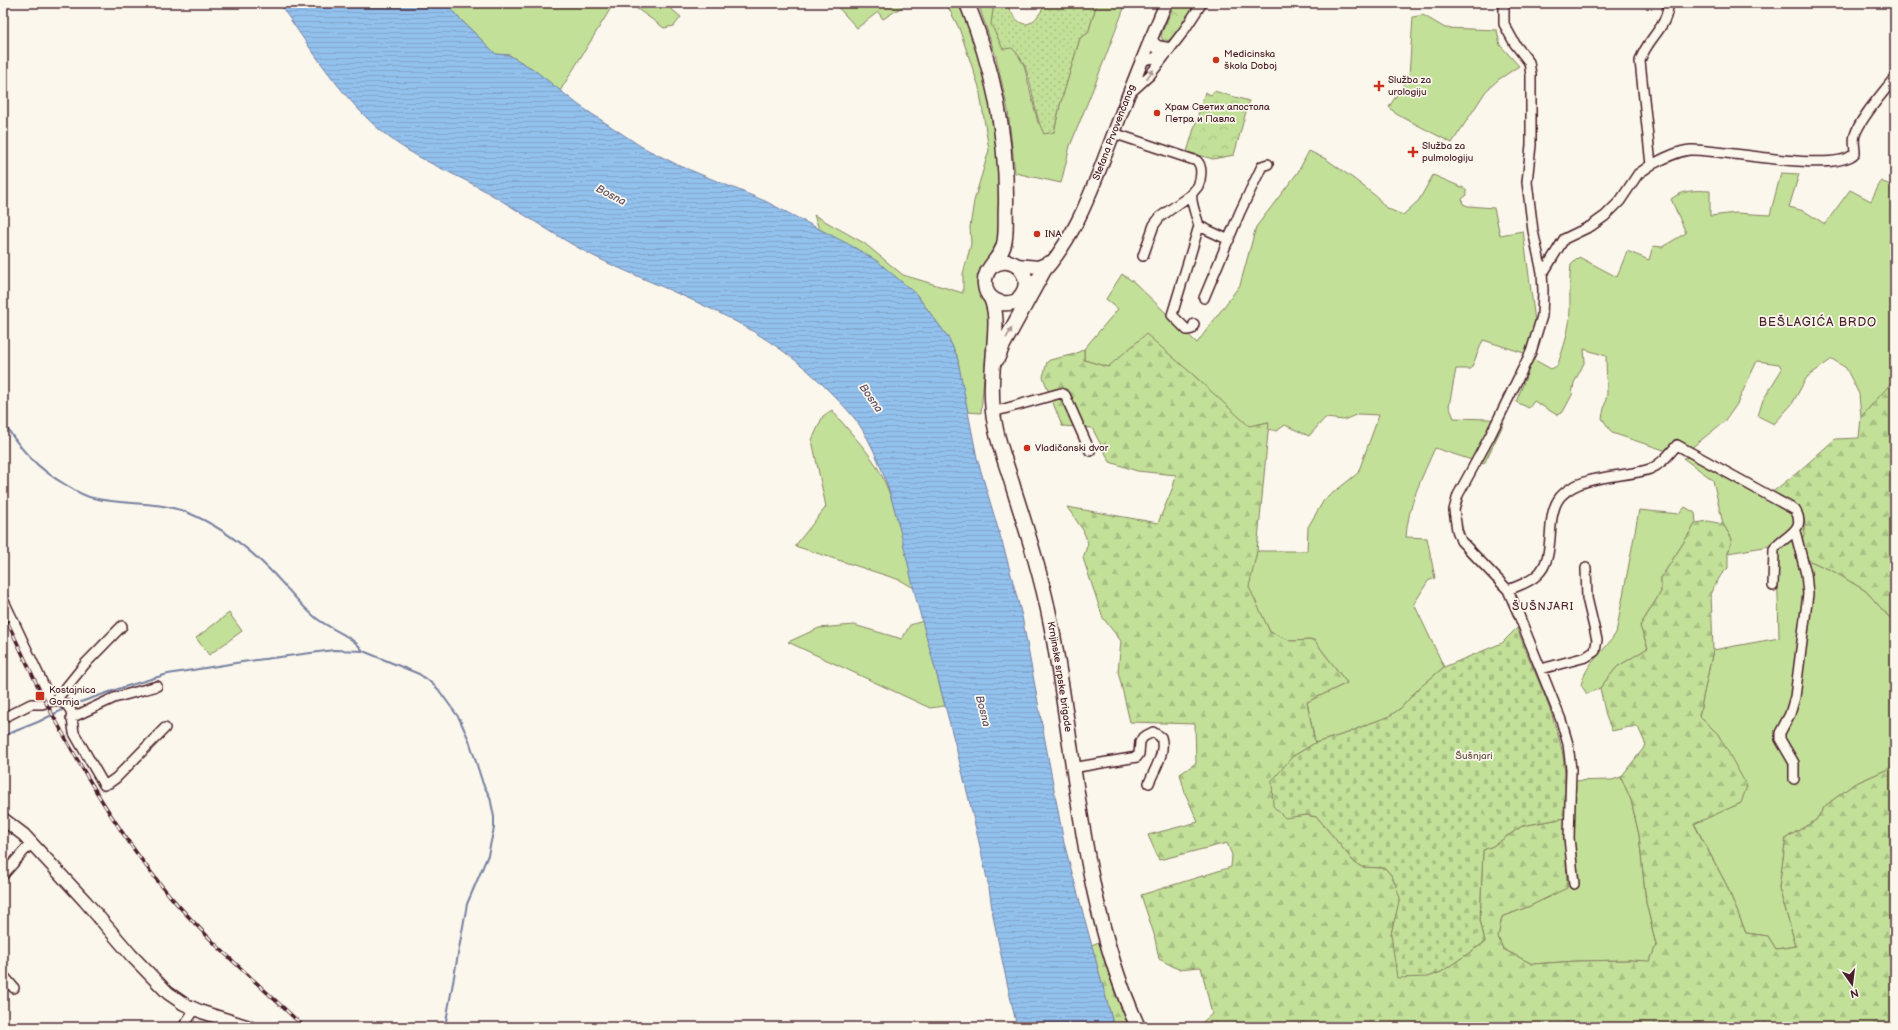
<svg xmlns="http://www.w3.org/2000/svg" width="1898" height="1030" viewBox="0 0 1898 1030" font-family="'Balsamiq Sans',sans-serif">
<style>
.grass{fill:#c2e098;stroke:#868062}
.forest{fill:url(#forest-firs);stroke:#868062}
.cemetery{fill:url(#cemetery-stones);stroke:#868062}
.park{fill:url(#park-crowns);stroke:#868062}
.garden{fill:url(#garden-dots);stroke:#868062}
.water{fill:url(#water-rules);stroke:#7680a0}
.lines{fill:none;stroke-linecap:round;stroke-linejoin:round}
.stream{stroke:#7680a0;stroke-width:2}
.street-casing{stroke:#4a1f2b;stroke-width:12}
.secondary-casing{stroke:#4a1f2b;stroke-width:15}
.primary-casing{stroke:#4a1f2b;stroke-width:17}
.street{stroke:#fbf7ec;stroke-width:9}
.secondary{stroke:#fbf7ec;stroke-width:12}
.primary{stroke:#fbf7ec;stroke-width:14}
.rail-casing{stroke:#4a1f2b;stroke-width:3.5}
.rail{stroke:#fbf7ec;stroke-width:2;stroke-dasharray:6;stroke-linecap:butt}
.oneway{fill:#ab9695}
.poi-dot{fill:#c8321e;stroke:#fbf7ec;stroke-width:1.5}
.labels{text-anchor:middle;dominant-baseline:central;stroke-width:3.5;stroke-linejoin:round;paint-order:stroke}
.poi-label{font-size:10px;fill:#4a1f2b;stroke:#fbf7ec;text-anchor:start}
.street-label{font-size:10px;fill:#4a1f2b;stroke:#fbf7ec}
.park-label{font-size:10px;fill:#684f46;stroke:#fbf7ec}
.water-label{font-size:11px;font-style:italic;fill:#605066;stroke:#fbf7ec}
.neighbourhood-label{font-size:11px;letter-spacing:1px;fill:#4a1f2b;stroke:#fbf7ec}
.quarter-label{font-size:12px;letter-spacing:1px;fill:#4a1f2b;stroke:#fbf7ec}
</style>
<defs>
<pattern id="forest-firs" width="22" height="20" patternUnits="userSpaceOnUse"><rect width="22" height="20" fill="#c2e098"/><path d="M5 1l3.5 6h-7zM16 11l3.5 6h-7z" fill="#a8c083"/></pattern>
<pattern id="cemetery-stones" width="16" height="16" patternUnits="userSpaceOnUse"><rect width="16" height="16" fill="#c2e098"/><path d="M2 7V4a2 2 0 0 1 4 0v3zM10 15v-3a2 2 0 0 1 4 0v3z" fill="#a8c083"/></pattern>
<pattern id="park-crowns" width="20" height="18" patternUnits="userSpaceOnUse"><rect width="20" height="18" fill="#c2e098"/><path d="M2 6a3 3 0 1 1 6 0M12 15a3 3 0 1 1 6 0" fill="none" stroke="#a8c083"/></pattern>
<pattern id="garden-dots" width="8" height="8" patternUnits="userSpaceOnUse"><rect width="8" height="8" fill="#c2e098"/><path d="M2 2h.1M6 6h.1" fill="none" stroke="#a8c083" stroke-width="1.8" stroke-linecap="round"/></pattern>
<pattern id="water-rules" width="6" height="5" patternUnits="userSpaceOnUse"><rect width="6" height="5" fill="#93c1ee"/><path d="M0 2.5h6" fill="none" stroke="#80a5cc"/></pattern>
</defs>
<rect width="100%" height="100%" fill="#fbf7ec"/>
<filter id="ink" filterUnits="userSpaceOnUse"><feTurbulence type="fractalNoise" baseFrequency=".025" numOctaves="2"/><feDisplacementMap in="SourceGraphic" scale="8" xChannelSelector="R" yChannelSelector="G"/><feConvolveMatrix kernelMatrix="1 2 1 2 8 2 1 2 1" color-interpolation-filters="sRGB"/></filter>
<g filter="url(#ink)">
<path class="grass" d="M448,3H614L560,91L533,69L509,55L496,54L455,14Z
M629,3H664L681,17L674,26L664,28Z
M834,3H908L883,19L878,12L857,28Z
M946,3H958C988,68 1004,140 999,212C998,223 999,235 997,245C994,256 983,267 977,276L981,292L989,303L990,318L988,328L981,413L967,412L957,356L948,337L916,294L876,261L819,229L814,215L864,243L903,275L963,293V274L971,244L970,227L974,201L989,150L979,87L959,28Z
M978,3H994L992,24L1017,53L1024,65L1038,123L1054,132L1060,105L1080,38L1088,33L1097,3H1126L1097,79L1070,146L1061,183L1015,173L1008,110L996,57Z
M1423,15L1445,28L1497,30L1500,45L1519,66L1498,80L1486,91L1452,143L1396,114L1389,107L1409,76L1413,17Z
M1309,151L1326,159L1354,179L1377,197L1386,208L1403,215L1419,200L1433,175L1466,189L1467,195L1462,199L1463,204L1468,206L1494,208L1500,235L1523,231L1535,321L1533,334L1524,353L1483,340L1471,369H1456L1449,406L1454,418L1489,419L1504,423L1484,464L1435,448C1422,477 1408,505 1406,537L1427,538L1435,578L1428,581L1414,604L1444,667L1417,690L1401,708L1388,717L1368,724L1348,733L1315,743L1307,702L1347,683L1314,640L1291,641L1270,632L1248,587L1257,551H1307L1308,527L1324,500L1358,473L1379,415L1358,414L1344,420L1325,418L1309,436L1285,425L1277,431L1268,429V422L1249,427L1190,372L1108,367L1084,360V349L1118,309L1106,299L1122,274L1135,283L1197,343L1240,285L1256,227L1298,172Z
M1781,173L1799,174L1789,207L1804,211L1825,224L1850,190L1871,201L1881,181L1895,187V379L1861,417L1859,394L1846,368L1832,359L1807,377L1792,404L1774,424L1758,416L1763,400L1782,369L1779,364L1757,361L1737,404L1725,421L1690,449L1667,451L1612,433L1602,418L1607,394L1606,356L1584,349L1585,361L1574,383L1572,395L1563,412L1557,415L1534,401L1529,408L1516,402L1533,359L1551,369L1557,366C1564,348 1570,328 1570,309C1570,294 1569,280 1571,265L1579,257L1617,277L1627,251L1649,260L1653,246L1662,247L1686,233L1671,199C1683,190 1695,190 1710,191V216L1736,213L1770,215Z
M832,410C846,428 864,446 876,465C896,498 905,549 914,588L900,580L795,546L826,507L812,440L823,416Z
M1694,456L1795,507L1803,518L1808,560L1833,571L1866,591L1895,624V766L1854,784L1825,806L1816,820L1786,838L1779,888L1796,946L1776,949L1768,936L1746,933L1726,884L1694,823L1741,803L1718,734L1699,716L1713,650L1779,638L1777,556L1770,546L1728,553L1732,539L1723,524L1713,480L1683,458Z
M1685,507L1695,513L1696,523L1661,578V592L1640,626L1648,648L1617,667L1600,688L1587,694L1581,685C1585,664 1605,651 1616,633L1639,510L1679,514Z
M229,613L242,631L209,655L196,638Z
M923,621L945,706L930,708L788,642L819,628L854,625L902,639L910,625Z
M1621,777L1631,800L1639,835L1646,902L1656,945L1650,962L1630,960L1577,961L1532,964L1503,949L1498,937L1502,917L1530,906L1567,887L1565,837L1566,781L1612,780Z"/>
<path class="forest" d="M1146,334L1190,372L1249,426L1269,422L1257,551L1249,587L1270,632L1291,641L1314,640L1347,683L1307,702L1315,743L1292,757L1297,816L1306,815L1317,817L1355,863L1362,867L1385,868C1407,892 1398,906 1391,934L1428,977L1441,972L1485,942L1480,920L1483,850L1493,846L1522,826L1565,818L1567,888L1530,906L1502,917L1498,937L1503,949L1532,964L1577,961L1630,960L1650,961L1656,945L1646,902L1639,835L1631,800L1621,777L1646,745L1638,727H1629L1612,731L1606,716L1600,688L1617,667L1648,648L1640,626L1661,592V578L1696,523L1708,521L1723,524L1732,539L1728,553V568L1721,575L1711,592L1713,650L1699,716L1718,734L1747,786L1741,803L1694,824L1726,884L1746,933L1768,936L1776,949L1796,946L1779,888L1786,838L1816,820L1825,806L1854,784L1895,766V1027H1197L1212,1014L1201,967L1178,969L1159,959L1154,934L1141,895L1231,867L1232,855L1227,843L1159,860L1148,835L1198,822L1185,793L1180,774L1196,763L1195,724L1130,722L1118,671L1121,641L1103,618L1083,558L1088,543L1083,530L1067,507L1158,523L1173,487L1176,475L1137,471L1110,462L1092,428L1062,426L1043,377L1047,362L1050,360L1075,354L1084,349V360L1108,367Z
M1895,379V624L1866,591L1833,571L1808,560L1802,540C1815,511 1787,505 1766,497L1798,472L1835,439L1859,438L1861,417Z
M1099,942L1115,993L1129,1027H1114L1091,945Z"/>
<path class="cemetery" d="M1517,628C1531,666 1550,702 1560,742C1567,766 1565,793 1565,818L1522,826L1493,846L1483,850L1480,920L1485,942L1441,972L1428,977L1397,978L1391,934L1400,898L1392,876L1385,868L1362,867L1355,863L1317,817L1306,815L1285,818L1273,806L1272,781L1292,757L1315,743L1348,733L1368,724L1388,717L1401,708L1417,690L1444,667L1502,643Z"/>
<path class="park" d="M1175,3H1197C1190,13 1176,40 1164,42L1161,37L1162,32Z
M1214,91L1249,101L1234,155L1213,159L1187,152L1205,92L1211,95Z"/>
<path class="garden" d="M994,3H1006C1020,31 1031,31 1046,3H1097L1088,33L1080,38L1060,105L1054,132L1044,134C1030,107 1035,69 1012,48L1003,49L991,24Z"/>
<path class="water" d="M279,3H448L455,14L496,54L509,55L533,69L580,106L642,147L678,165L765,201L852,246L877,261L916,294L948,337L957,356L977,458L1005,552L1022,616L1064,843L1114,1027H1017C1009,992 1001,956 994,921C991,905 990,889 986,874C967,785 943,697 919,610C904,553 893,479 862,429C854,416 842,404 831,393C768,326 690,300 610,264C564,243 524,213 480,188C449,171 414,158 386,135C346,104 308,45 279,3Z"/>
<g class="lines">
<path class="stream" d="M3,421C19,449 38,469 66,485C74,490 83,496 93,498C123,505 156,501 186,512C219,525 245,545 270,570C286,586 299,604 316,618C331,630 352,635 363,651
M72,705L124,687L168,674L242,662L334,650L363,651L419,674L429,681L438,689L459,718L469,740L483,784L490,797L494,817V828L488,855L467,904L445,1027
M3,736L38,722L66,708"/>
<g class="street-casing">
<path id="street" d="M1504,3V24L1515,44L1529,62L1531,75V145L1527,182L1533,231L1542,272L1543,291L1542,316L1531,352L1490,436L1458,495L1454,510L1457,530L1461,541L1508,590L1518,613L1561,720L1568,744L1571,769L1569,838L1574,884
M1143,60L1154,58L1163,52
M1128,95L1150,75L1183,32L1202,3
M1113,133L1197,161C1203,167 1201,179 1198,186C1197,188 1193,191 1192,194C1190,202 1197,217 1199,226L1229,240
M1651,165C1663,159 1677,151 1691,150C1724,149 1835,175 1855,153C1855,147 1853,141 1855,135C1860,118 1884,92 1895,77
M1143,256L1154,225L1160,217L1192,194
M1542,272L1545,270L1564,239L1591,226L1605,216L1620,201L1638,174L1651,165L1640,61C1646,39 1669,27 1668,3
M1204,298L1240,212L1262,166L1268,164
M1194,324L1192,329L1187,330L1172,315L1199,226
M993,412L1061,393L1065,395L1090,451
M1508,590C1517,586 1529,583 1537,575C1558,557 1543,516 1561,496C1581,474 1624,478 1650,469C1662,464 1669,454 1677,445L1795,510C1808,530 1784,536 1774,549L1773,586
M3,599L51,701
M1541,669L1586,657L1595,651L1597,640L1587,598L1586,568
M56,700L67,705L71,711L74,733L104,785L109,783L116,778L165,728
M3,718L31,704H42L56,700L85,664L122,626
M71,718L114,698L157,686
M1072,768L1137,757L1139,754L1140,742L1143,737L1153,732L1161,737C1166,753 1155,768 1149,783
M1794,779V763L1780,739V733L1790,714L1795,697L1808,594L1806,574L1795,531
M3,875L31,843
M3,975L14,988
M183,1027L195,1009"/>
</g>
<g class="secondary-casing">
<g id="secondary">
<path d="M1150,40L1157,47L1168,49"/>
<path d="M1017,265L1038,267L1050,262"/>
<path id="s1" d="M1037,279C1077,239 1095,181 1115,130C1131,87 1148,45 1166,3"/>
<path d="M3,819L24,835L85,901L131,955L168,993L184,1004L202,1012L249,1027"/>
</g>
</g>
<g class="primary-casing">
<g id="primary">
<path d="M967,3C993,67 1007,135 1006,205C1005,217 1007,232 1004,244C1001,259 983,269 985,284C986,300 1001,306 1014,302"/>
<path d="M991,267C1013,250 1038,279 1019,298"/>
<path id="s2" d="M991,298C998,315 995,332 994,350C992,374 990,401 995,425C999,447 1008,468 1014,490C1028,534 1042,578 1051,624C1077,759 1080,900 1138,1027"/>
<path d="M997,359L1002,347L1043,272"/>
</g>
</g>
<use href="#street" class="street"/>
<use href="#secondary" class="secondary"/>
<use href="#primary" class="primary"/>
<g class="rail-casing">
<path id="rail" d="M3,613C16,640 29,668 42,695C50,711 60,727 68,743C98,797 130,849 170,896C211,944 259,984 304,1027"/>
</g>
<use href="#rail" class="rail"/>
</g>
<defs><path id="oneway-solid" d="M-6-.8H1V-3.2L6.5 0L1 3.2V.8H-6Z"/></defs>
<g class="oneway">
<use href="#oneway-solid" transform="translate(1150 74) rotate(-52)"/>
<use href="#oneway-solid" transform="translate(1009 333) rotate(-61)"/>
</g>
</g>
<g class="poi-dot">
<circle cx="1216" cy="60" r="4"/>
<path d="M1377 80h4v4h4v4h-4v4h-4v-4h-4v-4h4z"/>
<circle cx="1157" cy="113" r="4"/>
<path d="M1411 146h4v4h4v4h-4v4h-4v-4h-4v-4h4z"/>
<circle cx="1037" cy="234" r="4"/>
<circle cx="1027" cy="448" r="4"/>
<rect x="35" y="691" width="10" height="10" rx="2"/>
</g>
<g class="labels">
<g class="poi-label">
<text x="1224" y="54">Medicinska<tspan x="1224" dy="12">škola Doboj</tspan></text>
<text x="1388" y="80">Služba za<tspan x="1388" dy="12">urologiju</tspan></text>
<text x="1165" y="107">Храм Светих апостола<tspan x="1165" dy="12">Петра и Павла</tspan></text>
<text x="1422" y="146">Služba za<tspan x="1422" dy="12">pulmologiju</tspan></text>
<text x="1045" y="234">INA</text>
<text x="1035" y="448">Vladičanski dvor</text>
<text x="49" y="690">Kostajnica<tspan x="49" dy="12">Gornja</tspan></text>
</g>
<g class="street-label">
<text stroke="none"><textPath href="#s1" startOffset="167">Stefana Prvovenčanog</textPath></text>
<text stroke="none"><textPath href="#s2" startOffset="388">Krnjinske srpske brigade</textPath></text>
</g>
<g class="park-label">
<text x="1474" y="756">Šušnjari</text>
</g>
<g class="water-label">
<text transform="translate(611 195) rotate(28)">Bosna</text>
<text transform="translate(871 398) rotate(55)">Bosna</text>
<text transform="translate(983 711) rotate(76)">Bosna</text>
</g>
<g class="neighbourhood-label">
<text x="1543" y="606">ŠUŠNJARI</text>
</g>
<g class="quarter-label">
<text x="1818" y="322">BEŠLAGIĆA BRDO</text>
</g>
</g>
<rect width="1898" height="1030" fill="none" stroke="#fbf7ec" stroke-width="16"/>
<rect x="8" y="8" width="1882" height="1014" fill="none" stroke="#4a1f2b" stroke-width="1.5" filter="url(#ink)"/>
<g transform="translate(1852 984) rotate(166)" stroke="#fbf7ec" stroke-width="3" paint-order="stroke">
<path d="M0-3L7 15L0 10L-7 15Z" fill="#4a1f2b"/>
<text y="-6" font-size="11" font-weight="bold" text-anchor="middle" fill="#4a1f2b">N</text>
</g>
</svg>
